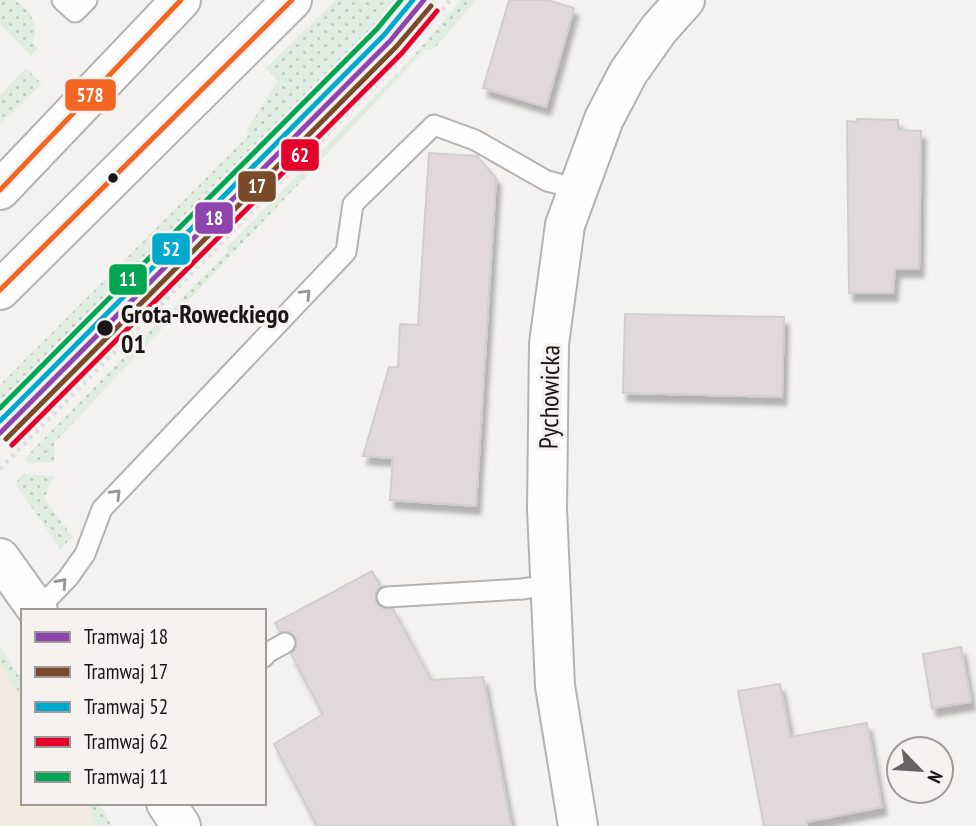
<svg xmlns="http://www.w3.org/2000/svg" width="976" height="826" viewBox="0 0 976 826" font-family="'PT Sans Narrow',sans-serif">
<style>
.commercial{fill:#f2ece0}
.grass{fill:url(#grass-dots)}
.building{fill:#e1d8db;stroke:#d0cece;stroke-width:2;filter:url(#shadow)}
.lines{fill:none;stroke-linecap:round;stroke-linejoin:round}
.service-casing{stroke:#b4b3b2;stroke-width:23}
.minor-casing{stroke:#b4b3b2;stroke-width:42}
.tertiary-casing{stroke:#b4b3b2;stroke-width:42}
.secondary-casing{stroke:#b4b3b2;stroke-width:42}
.path{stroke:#dededd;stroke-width:4.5;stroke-dasharray:3.5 5;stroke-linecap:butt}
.service{stroke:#fdfdfd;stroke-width:19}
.minor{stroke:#fdfdfd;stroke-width:38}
.tertiary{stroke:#fdfdfd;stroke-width:38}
.secondary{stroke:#fdfdfd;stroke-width:38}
.bus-1-casing{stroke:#f5f2f0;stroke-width:10}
.bus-1{stroke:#f26522;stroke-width:5}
.tram-1-casing{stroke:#f5f2f0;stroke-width:10}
.tram-2-casing{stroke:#f5f2f0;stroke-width:10}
.tram-3-casing{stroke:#f5f2f0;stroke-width:10}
.tram-4-casing{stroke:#f5f2f0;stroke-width:10}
.tram-5-casing{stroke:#f5f2f0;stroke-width:10}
.tram-1{stroke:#8e44ad;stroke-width:5}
.tram-2{stroke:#7a4b2a;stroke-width:5}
.tram-3{stroke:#00a9ce;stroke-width:5}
.tram-4{stroke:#e4002b;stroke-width:5}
.tram-5{stroke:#00a651;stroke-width:5}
.oneway{stroke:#969595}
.bus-dot{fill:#181616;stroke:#f5f2f0;stroke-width:2.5}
.labels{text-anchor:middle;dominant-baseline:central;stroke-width:7;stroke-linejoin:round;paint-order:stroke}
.stop-label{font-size:26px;font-weight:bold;fill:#181616;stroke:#f5f2f0;text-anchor:start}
.street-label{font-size:26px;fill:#181616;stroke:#f5f2f0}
.line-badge{stroke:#f5f2f0;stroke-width:2.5}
.badge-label{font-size:19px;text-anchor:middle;font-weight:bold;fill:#fff}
</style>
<defs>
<pattern id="grass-dots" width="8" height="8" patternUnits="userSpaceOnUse" patternTransform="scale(1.75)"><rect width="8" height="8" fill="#e0ede0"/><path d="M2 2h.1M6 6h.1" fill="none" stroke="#bfcabf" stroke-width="1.8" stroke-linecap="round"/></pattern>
<filter id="shadow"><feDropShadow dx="4.5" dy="8" stdDeviation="2" flood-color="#0004"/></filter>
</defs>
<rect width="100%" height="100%" fill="#f4f2f1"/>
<path class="commercial" d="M0,664L23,699V803H86L98,826H0Z"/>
<path class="grass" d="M0,0H14C31,10 39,24 33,43L38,48L31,56L0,24Z
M336,0H438L398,49L215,233L202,218L0,420V385L249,135L246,131L278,81L266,68Z
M461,0H476L434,49L425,50L54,443V462L28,463L26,457L228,251L226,248L410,60Z
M26,68L42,84L0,124V95Z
M23,474L54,476L44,499L73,537L60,549L15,483Z
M0,647L23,682V699L0,664Z
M86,803H99L112,826H98Z"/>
<path class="building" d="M509,0H547L574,8L546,107L483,88Z
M857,119L898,120V130L921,131L919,269H895L893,293H849L847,121L856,122Z
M429,153L477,156L496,178L476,506L390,500L393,458L363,456L389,367H398L400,324L418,325Z
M625,314L784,317L782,397L623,393Z
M372,571L381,587L376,592V603L382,608L393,609L431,680L483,677L511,826H317L274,744L323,714L291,654L296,649V638L291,632H280L275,623Z
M961,647L971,702L932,708L923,654Z
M780,684L790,737L867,723L882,807L806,822L807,826H764L738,691Z"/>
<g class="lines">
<g class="service-casing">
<path id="service" d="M62,0L75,12L87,0
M387,597L522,589L550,585
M37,610L68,578L85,554L102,509L346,252L353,204L434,125L475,140L547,181L579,189
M264,657L267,653L285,643"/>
</g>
<g class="minor-casing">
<path id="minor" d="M578,826L555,686L547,509L549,344L565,225L604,119L628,73L659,29L685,0"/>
</g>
<g class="tertiary-casing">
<path id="tertiary" d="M0,558L38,611
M166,803L181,826"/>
</g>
<g class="secondary-casing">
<path id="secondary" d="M0,190L181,0
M0,290L292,0"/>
</g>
<path class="path" d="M0,469L405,55L450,0"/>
<use href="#service" class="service"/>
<use href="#minor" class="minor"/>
<use href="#tertiary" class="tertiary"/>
<use href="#secondary" class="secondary"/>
<g class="bus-1-casing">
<path id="bus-1" d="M0,190L181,0
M0,290L292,0"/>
</g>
<use href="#bus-1" class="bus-1"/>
<g class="tram-1-casing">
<path id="tram-1" d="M0,433L390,41L424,0"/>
</g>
<g class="tram-2-casing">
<path id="tram-2" d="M6,439L396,47L431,6"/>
</g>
<g class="tram-3-casing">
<path id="tram-3" d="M0,421L384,35L413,0"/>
</g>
<g class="tram-4-casing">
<path id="tram-4" d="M12,445L402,53L437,11"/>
</g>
<g class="tram-5-casing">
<path id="tram-5" d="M0,408L377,29L401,0"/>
</g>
<use href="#tram-1" class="tram-1"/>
<use href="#tram-2" class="tram-2"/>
<use href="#tram-3" class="tram-3"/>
<use href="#tram-4" class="tram-4"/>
<use href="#tram-5" class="tram-5"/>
</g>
<defs><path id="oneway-chevron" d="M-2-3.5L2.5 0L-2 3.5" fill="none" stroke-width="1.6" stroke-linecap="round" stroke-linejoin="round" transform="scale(1.75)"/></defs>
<g class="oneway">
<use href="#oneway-chevron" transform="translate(306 294) rotate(-46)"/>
<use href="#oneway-chevron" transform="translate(116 494) rotate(-46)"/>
<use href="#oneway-chevron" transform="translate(62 583) rotate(-48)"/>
</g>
<g class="bus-dot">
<circle cx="113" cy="178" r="6"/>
<circle cx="105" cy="328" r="9"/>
</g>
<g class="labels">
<g class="stop-label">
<text x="121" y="313">Grota-Roweckiego<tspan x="121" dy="30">01</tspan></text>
</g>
<g class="street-label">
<text transform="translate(549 397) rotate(-89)">Pychowicka</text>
</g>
</g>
<g class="line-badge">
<rect x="64" y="78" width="53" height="34" rx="7" fill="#f26522"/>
<rect x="280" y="138" width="40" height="34" rx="7" fill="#e4002b"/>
<rect x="237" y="170" width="40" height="33" rx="7" fill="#7a4b2a"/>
<rect x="194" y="201" width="40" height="34" rx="7" fill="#8e44ad"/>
<rect x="151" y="232" width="40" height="34" rx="7" fill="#00a9ce"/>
<rect x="108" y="263" width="40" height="33" rx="7" fill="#00a651"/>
</g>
<g class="badge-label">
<text x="90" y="102">578</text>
<text x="300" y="162">62</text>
<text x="257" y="193">17</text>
<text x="214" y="225">18</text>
<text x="171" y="256">52</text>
<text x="128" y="286">11</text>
</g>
<rect x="21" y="609" width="245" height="196" fill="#f5f2f0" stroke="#9d9a99" stroke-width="2"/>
<rect x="35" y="632" width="35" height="10" fill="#8e44ad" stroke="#9d9a99" stroke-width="2"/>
<text x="84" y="644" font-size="21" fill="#181616">Tramwaj 18</text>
<rect x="35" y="667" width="35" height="10" fill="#7a4b2a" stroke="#9d9a99" stroke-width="2"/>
<text x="84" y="679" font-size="21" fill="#181616">Tramwaj 17</text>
<rect x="35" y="702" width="35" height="10" fill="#00a9ce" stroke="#9d9a99" stroke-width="2"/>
<text x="84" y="714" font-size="21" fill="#181616">Tramwaj 52</text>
<rect x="35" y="737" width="35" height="10" fill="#e4002b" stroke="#9d9a99" stroke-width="2"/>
<text x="84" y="749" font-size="21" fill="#181616">Tramwaj 62</text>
<rect x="35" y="772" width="35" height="10" fill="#00a651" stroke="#9d9a99" stroke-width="2"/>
<text x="84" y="784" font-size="21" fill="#181616">Tramwaj 11</text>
<g transform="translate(920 770) rotate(115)"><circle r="33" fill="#f5f2f0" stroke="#9d9a99" stroke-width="2"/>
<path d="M0-5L12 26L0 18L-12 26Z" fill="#656363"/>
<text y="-10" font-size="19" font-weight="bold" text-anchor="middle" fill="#181616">N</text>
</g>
</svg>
